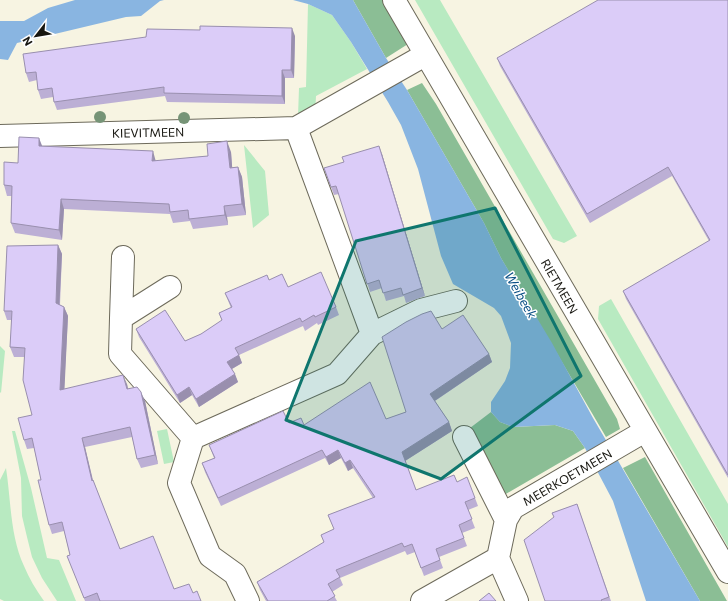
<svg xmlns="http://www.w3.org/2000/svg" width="728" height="601" viewBox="0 0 728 601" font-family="Commissioner,sans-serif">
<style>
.green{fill:#b8eac1}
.forest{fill:#8bbe95}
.water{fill:#89b5e1}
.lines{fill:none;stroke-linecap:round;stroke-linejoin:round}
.street-casing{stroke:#6d6a5b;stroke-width:24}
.street{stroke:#fff;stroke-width:22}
.tree{fill:#769477}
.wall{fill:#bcafd5}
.shaded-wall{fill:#998fae}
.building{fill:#dbccf8;stroke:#998fae}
.marked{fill:#0f766e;fill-opacity:0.2;stroke:#0f766e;stroke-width:3;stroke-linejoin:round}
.labels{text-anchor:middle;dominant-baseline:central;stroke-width:3;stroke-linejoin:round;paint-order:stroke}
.street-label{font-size:12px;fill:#171610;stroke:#fff}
.water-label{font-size:13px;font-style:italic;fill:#0c5186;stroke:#fff}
</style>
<rect width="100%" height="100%" fill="#f7f4e2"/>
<path class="green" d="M415,0H440L577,236L564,243L553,239Z
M308,4L332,15L351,42L367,69L316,96L315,116H298L299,88L306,87Z
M244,145L265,171L269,215L253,228Z
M611,299L728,504V547L598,319L599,306Z
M0,346L5,351L1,393L0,392Z
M167,429L174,462L164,464L157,431Z
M12,431H15L31,488L47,558L59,560L76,601H57L42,578L32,557L27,537L22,516L21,478Z
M6,468C11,500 10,536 24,566C29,578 36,590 44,601H4L0,599V480Z"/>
<path class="forest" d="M353,0H383L408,44L386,58Z
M422,83L436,104L617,419L620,429L606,437L501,258L484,223L407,90Z
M491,412L500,422L513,427L555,425L573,431L585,448L499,498L470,428Z
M645,457L727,601H700L623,468Z"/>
<path class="water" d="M75,0H164L160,1L141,16L126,17L17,43L8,60L0,59V21H24L48,8Z
M293,0H353L386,58L407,90L484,223L501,258L552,343L593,418L700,601H646L613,501L585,448L573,431L555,425L513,427L500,422L491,412V402L505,381L510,368L511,343L501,316L494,308L453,284L441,256L418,169L401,125L388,102L351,42L332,15L308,4Z"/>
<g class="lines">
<g class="street-casing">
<path id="street" d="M394,0L728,572
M296,128L372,334
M0,136L296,128L425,55
M170,287L121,318L120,354L193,438
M121,318L123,257
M464,437L506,520
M498,558L517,601
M248,601L235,574L210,556L179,483L193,438L337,374L372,334L421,310L456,301
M422,601L498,558L506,520L513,508L645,431"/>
</g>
<use href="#street" class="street"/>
</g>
<g class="tree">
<circle cx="100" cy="117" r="6"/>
<circle cx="184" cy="118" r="6"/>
</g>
<path class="wall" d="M728,0V478L626,299L623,291L709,241L672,176L590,223L500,66L497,58Z
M295,36L294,78H285V104L167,102L165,96L57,110L54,102L53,97L41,99L38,90L37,80L29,82L26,73Z
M42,146L156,161L208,156L231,152L232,167H238L242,177L246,215L227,217L228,225L193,229L190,221L173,223L170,214L64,209L62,240L15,233L11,223L12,196H7L4,185L18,163Z
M382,154L425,296L406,303L404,296L386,301L382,288L370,292L339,194L334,195L324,168Z
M58,245L62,254L60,305L64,307L68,316L64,389L127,384L128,389L145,401L158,464L141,468L137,459L132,437L85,447L93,480L120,549L174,589L193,593L201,601H85L71,565L70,555L64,531L52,534L49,525L41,480L34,448L27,449L24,440L32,415L24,357H14L10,347L12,320H7L4,311Z
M269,280L336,307L339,315L318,325L317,323L305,331L303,326L239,355L242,363L232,369L238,382L199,407L192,395L180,403L139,337L136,329L185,341L201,334L222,321L219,313L231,308L225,293Z
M442,329L489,354L492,362L435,401L449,422L452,431L405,461L416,490L457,482L475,498L478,506L468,510L475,528L462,533L467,546L439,557L443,568L424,576L415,552L407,555L405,551L340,578L343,585L332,592L337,601H266L260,590L257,582L324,542L321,535L334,529L328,515L373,498L353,468L348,471L341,458L329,465L325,458L221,506L205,472L202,463L214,458L209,445L289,423L304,425L386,419L406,412Z
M577,504L611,601H545L554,517L552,513Z"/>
<path class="shaded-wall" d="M292,28L295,36L294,78L291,70Z
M282,70L285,78V104L282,96Z
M39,138L43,148L39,146Z
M227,141L231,152L233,178L230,168Z
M379,146L382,154L425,296L422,288Z
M153,151L156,162L152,161Z
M238,167L242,177L246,215L242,204Z
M61,199L64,209L62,240L59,230Z
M224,206L227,217L228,225L225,215Z
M58,245L62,254L59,312L56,303Z
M64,307L68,316L64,399L60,390Z
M489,354L492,362L433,402L430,394Z
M239,355L242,363L230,370L227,362Z
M235,374L238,382L199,407L196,399Z
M123,375L127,384L130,398L127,389Z
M189,387L192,395L180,403L177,395Z
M141,392L145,401L158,464L155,455Z
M449,422L452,431L405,461L402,452Z
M82,438L85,447L95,490L92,481Z
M338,450L341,458L329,465L326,457Z
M350,460L353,468L348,471L345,463Z"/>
<path class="building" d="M598,0H728V475L623,291L710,240L668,167L587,214L497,58Z
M200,26L292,28L291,70H282V96L164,93V87L54,102L52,88L38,90L36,72L26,73L23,54L146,37L147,29L200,30Z
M19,137L39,138V146L153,151L152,161L208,156L207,144L227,141L230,168L238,167L242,204L224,206L225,215L189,219L188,210L170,212L169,204L61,199L59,230L11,223L12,186L4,185V162L18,163Z
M379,146L422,288L403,295L401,288L383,293L379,280L367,284L336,186L331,187L324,168L344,162L342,157Z
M58,245L56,303L64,307L60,390L123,375L127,389L137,387L141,392L155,455L137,459L130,427L82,438L92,481L93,480L120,549L153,536L174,589L189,584L193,593L197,591L201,601H100L97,593L84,598L67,556L70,555L62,522L49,525L38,480H41L32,438L24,440L18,418L32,415L23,380L25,348L10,347L12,311H4L7,246Z
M321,272L336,307L315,317L314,315L302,322L300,318L235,348L239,355L227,362L235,374L196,399L189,387L177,395L136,329L165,310L185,341L201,334L222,320L219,313L232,307L225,293L267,275L269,280L282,274L288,287Z
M431,311L442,329L463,315L489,354L430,394L449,422L402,452L416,490L454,475L457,482L467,477L475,498L465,502L472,519L459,525L464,538L436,549L440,560L421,568L412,544L404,547L402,543L336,570L340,577L328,584L335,596L327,601H268L257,582L324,542L321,535L334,529L328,515L375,497L350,460L345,463L338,450L326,457L322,450L218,498L202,463L215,458L209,445L283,411L289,423L301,418L304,425L370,382L386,419L406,412L382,337L406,322L422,314Z
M577,504L609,597L601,600L602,601H545L524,540L554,517L552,513Z
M489,593L496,601H479Z"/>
<path class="marked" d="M495,208L581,376L441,479L286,420L356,241Z"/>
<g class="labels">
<g class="street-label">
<text transform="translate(148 132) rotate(-1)">KIEVITMEEN</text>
<text transform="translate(560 286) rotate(60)">RIETMEEN</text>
<text transform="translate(567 477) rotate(-30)">MEERKOETMEEN</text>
</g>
<g class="water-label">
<text transform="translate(521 295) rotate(60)">Weibeek</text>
</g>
</g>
<g transform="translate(36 36) rotate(239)" stroke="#ffffff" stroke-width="3" paint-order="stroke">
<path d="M0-3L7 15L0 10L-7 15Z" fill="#171610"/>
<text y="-6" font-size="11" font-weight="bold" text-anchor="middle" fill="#171610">N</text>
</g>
</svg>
